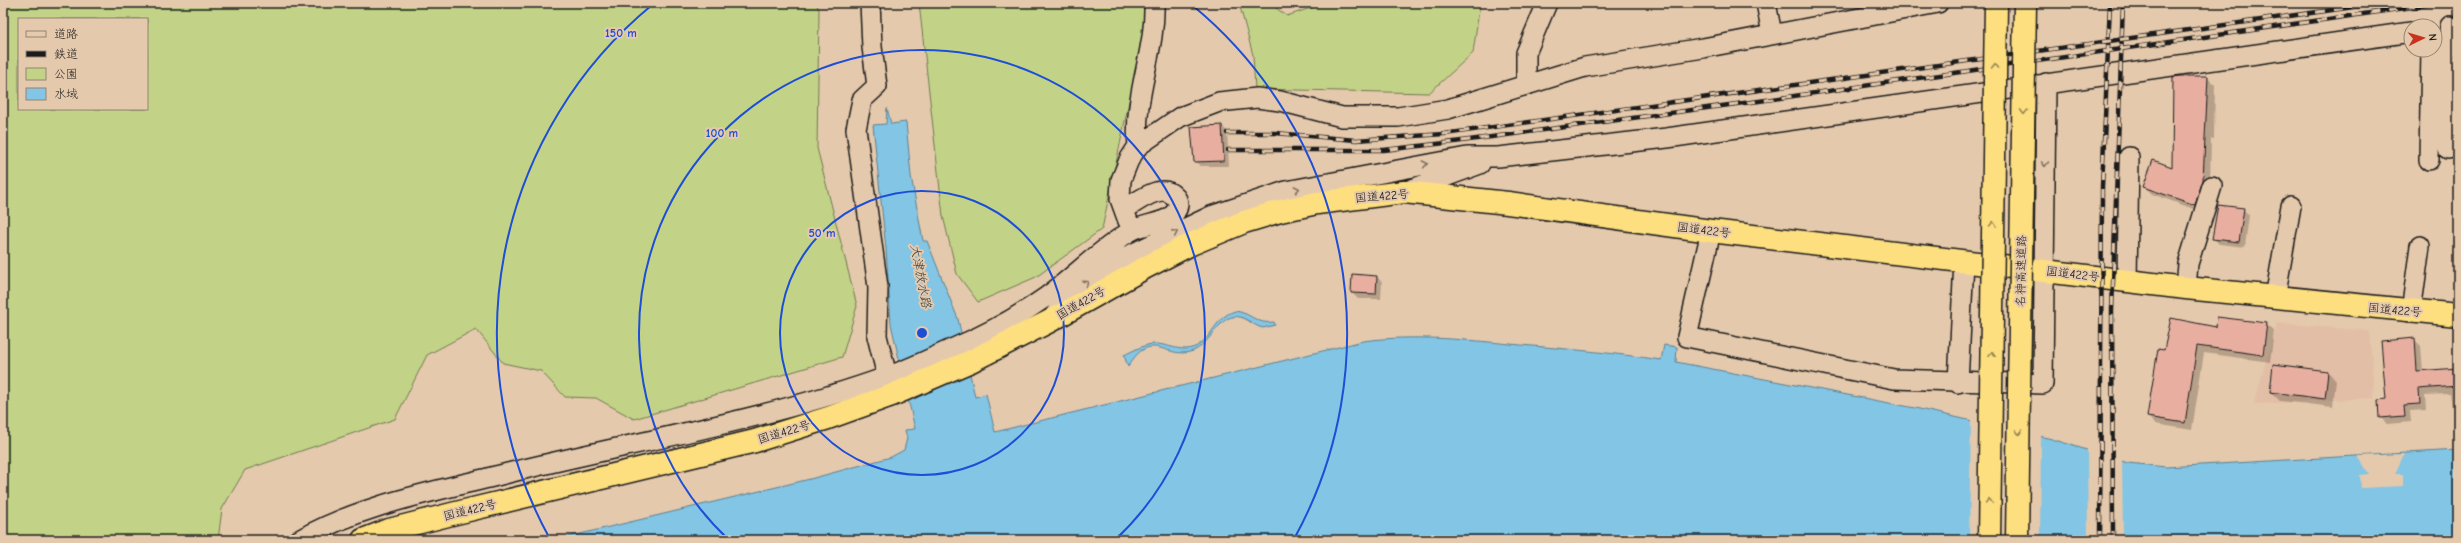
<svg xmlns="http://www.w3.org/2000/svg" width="2461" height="543" viewBox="0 0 2461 543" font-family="'Comic Neue','Klee One',sans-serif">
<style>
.built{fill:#e2bea6}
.green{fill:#c2d387;stroke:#6f7852;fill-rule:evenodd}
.water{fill:#83c5e4;stroke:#5a8194}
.pier{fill:#e5c9ac}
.shadow{fill:#0003}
.building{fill:#e8afa1;stroke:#1c1c1c}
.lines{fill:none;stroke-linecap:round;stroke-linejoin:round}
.minor-casing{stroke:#1c1c1c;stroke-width:22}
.highway-casing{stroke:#1c1c1c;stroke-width:25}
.minor{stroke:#e5c9ac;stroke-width:19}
.highway{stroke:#fddf80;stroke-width:22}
.rail-casing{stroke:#1c1c1c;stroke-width:4.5}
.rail{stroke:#e5c9ac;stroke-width:3;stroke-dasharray:9;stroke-linecap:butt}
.highway-bridge-casing{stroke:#1c1c1c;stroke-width:25;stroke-linecap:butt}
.highway-bridge{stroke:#fddf80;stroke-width:22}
.oneway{stroke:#988753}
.oneway2{stroke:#807264}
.ring{fill:none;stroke:#1d4ed8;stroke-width:2}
.labels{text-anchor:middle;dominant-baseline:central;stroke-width:4;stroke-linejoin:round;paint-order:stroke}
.street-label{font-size:12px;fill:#1c1c1c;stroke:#e5c9ac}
.water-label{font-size:13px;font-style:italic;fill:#313e44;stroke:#e5c9ac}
.centre{fill:#1d4ed8;stroke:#e5c9ac;stroke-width:2}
.ring-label{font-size:12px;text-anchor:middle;font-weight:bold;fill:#1d4ed8;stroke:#e5c9ac;stroke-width:4;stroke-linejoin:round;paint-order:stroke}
</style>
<rect width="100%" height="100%" fill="#e5c9ac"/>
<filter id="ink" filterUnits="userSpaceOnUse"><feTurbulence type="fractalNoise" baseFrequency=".025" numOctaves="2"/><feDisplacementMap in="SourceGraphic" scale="8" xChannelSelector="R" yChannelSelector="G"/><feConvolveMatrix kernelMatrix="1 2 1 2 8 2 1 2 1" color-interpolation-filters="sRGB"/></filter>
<g filter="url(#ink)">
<path class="built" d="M2277,323L2370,331L2374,398L2254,404Z"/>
<path class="green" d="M3,3H816L819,10L817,148L857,306L842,357L634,419L596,398L565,397L541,371L503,363L476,329L427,355L395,419L245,470L222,509L218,540H3ZM19,19H147V109H19Z
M919,3H1144L1146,22L1102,229L1036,277L978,302L957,274L943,216Z
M1239,3H1269L1287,16L1325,3H1480L1473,53L1429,93L1255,89L1253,55Z"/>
<path class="water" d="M887,108L891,124L906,122L911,176L923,241H927L958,319L975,397L986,394L995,432L1363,341C1416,334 1468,340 1521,345C1568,349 1615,353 1661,360L1664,345L1677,347L1676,362L1915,408L2052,439L2128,463L2166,467L2458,450V540H555L810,479L891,457L904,450L907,438L905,430L915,429L891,324L886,249L873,125L886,124Z
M1235,311C1252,313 1256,325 1274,322L1275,325L1263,328C1252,326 1245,314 1232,317C1218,320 1209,345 1193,351C1166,361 1151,327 1128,367L1124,355C1133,351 1142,345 1153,344C1168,343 1181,354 1197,346C1213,337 1216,316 1235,311Z"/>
<path class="pier" d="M1971,418L2041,434L2040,540H1969Z
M2087,448L2122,459L2123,540H2088Z
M2404,454L2395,474H2403V486L2361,488L2360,475L2369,474L2358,456Z"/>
<path class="shadow" d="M2208,77L2215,85L2214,139H2211L2210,188L2202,212L2152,194L2145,187L2173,168Z
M1222,126L1227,131L1229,166H1200L1195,161Z
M2243,209L2249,215L2245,247L2219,244L2213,238Z
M1377,277L1382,282L1381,299H1358L1352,293Z
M2266,324L2274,331L2270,362L2204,353L2192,430L2155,424L2148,417L2165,351L2217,328Z
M2414,339L2421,346L2423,371L2455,369V350H2458V414L2452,407L2450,394L2425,395L2426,410L2410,411L2411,422L2387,424L2380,417Z
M2274,365L2328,372L2336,380L2333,407L2280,401L2271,392Z"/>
<path class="building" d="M2181,76H2208L2203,180L2195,205L2143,187L2153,160L2172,167L2173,77Z
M1222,125L1224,161L1194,162L1191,127Z
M2218,205L2244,208L2239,242L2212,239Z
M1352,274L1377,276L1376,294L1351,293Z
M2217,317L2267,323L2263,355L2197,346L2185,423L2147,417L2158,349L2164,350L2171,318L2216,327Z
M2415,338L2417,371L2458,368V386L2419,389L2420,404L2404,405L2405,416L2379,418L2378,400L2386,399L2381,341Z
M2273,364L2328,371L2325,399L2270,392Z"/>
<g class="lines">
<g class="minor-casing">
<path id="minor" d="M870,3L872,47L877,86L862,100L856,129L878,287L877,336L890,388
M1766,3L1772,34
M1526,84V53L1547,3
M1138,146C1133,95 1156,52 1154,3
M2448,149C2448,120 2443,93 2445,63C2446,50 2450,39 2450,26
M2429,160L2431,50
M1404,192L1480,164
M1128,221L1120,199L1121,180L1129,160L1138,146L1180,117L1219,102L1257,98L1280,101L1342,117H1398L1448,109L1585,67L1703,48L1938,3
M1711,231L1687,337L1894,379L2043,384L2046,83
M2127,280L2129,157
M2186,288L2188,264L2212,186
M2275,298L2291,206
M2411,312L2420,246
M1051,320L1070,294L1121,259L1211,216L1286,191L1467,157H1498L1667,138L2411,32
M1958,383L1964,261
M299,540C362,504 438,491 508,473C634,442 763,421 886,377C910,369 933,357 956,347C987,334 1019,316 1046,297C1075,276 1100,249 1131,231C1143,223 1176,224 1178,205C1178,202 1177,198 1174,196C1162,182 1136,202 1124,210"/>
</g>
<g class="highway-casing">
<path id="highway" d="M363,540L389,530L452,514L755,441L828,418L892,395L971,361L1050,321L1146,267L1191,244L1244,222L1280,211L1317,203L1404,192L1508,203L1711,231L2186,288L2458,315
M1989,540L1991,393
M2017,540L2019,393"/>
</g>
<use href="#minor" class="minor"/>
<use href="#highway" class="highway"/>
<g class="rail-casing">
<path id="rail" d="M1227,133H1275L1356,140L1444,134L2382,3
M1228,150H1384L1454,142L1759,101L2440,3
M2100,540L2102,187L2110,3
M2113,540L2112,311L2123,3"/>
</g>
<use href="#rail" class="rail"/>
<g class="highway-bridge-casing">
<path id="highway-bridge" d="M1991,393L1996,3
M2019,393L2025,3"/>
</g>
<use href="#highway-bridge" class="highway-bridge"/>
</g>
<defs><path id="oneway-chevron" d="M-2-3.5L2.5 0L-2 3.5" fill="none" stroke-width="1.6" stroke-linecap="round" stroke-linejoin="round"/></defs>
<g class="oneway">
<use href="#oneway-chevron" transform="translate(1995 66) rotate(-89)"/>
<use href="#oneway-chevron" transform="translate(2024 112) rotate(91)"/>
<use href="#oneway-chevron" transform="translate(1993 224) rotate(-89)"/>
<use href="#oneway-chevron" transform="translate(1992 354) rotate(-89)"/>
<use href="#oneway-chevron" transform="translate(2019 432) rotate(91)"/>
<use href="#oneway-chevron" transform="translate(1989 501) rotate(-89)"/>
</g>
<g class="oneway2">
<use href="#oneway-chevron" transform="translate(1425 164) rotate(-11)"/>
<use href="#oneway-chevron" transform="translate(2045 164) rotate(91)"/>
<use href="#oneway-chevron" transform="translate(1297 189) rotate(-11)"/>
<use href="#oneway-chevron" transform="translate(1175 233) rotate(-24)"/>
<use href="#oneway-chevron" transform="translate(1086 283) rotate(-35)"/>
</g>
</g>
<g class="ring">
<circle cx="922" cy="333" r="142"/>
<path d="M729 540A283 283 0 1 1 1115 540"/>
<path d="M550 539A425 425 0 0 1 652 5M1192 5A425 425 0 0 1 1294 539"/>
</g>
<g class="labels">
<g class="street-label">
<text transform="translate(1382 196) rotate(-5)">国道422号</text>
<text transform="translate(1704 230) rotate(7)">国道422号</text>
<text transform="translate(2021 271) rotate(-89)">名神高速道路</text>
<text transform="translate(2073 274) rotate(7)">国道422号</text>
<text transform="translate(1081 303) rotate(-30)">国道422号</text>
<text transform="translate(2395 310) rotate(5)">国道422号</text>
<text transform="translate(784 432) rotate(-17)">国道422号</text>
<text transform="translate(470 510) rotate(-14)">国道422号</text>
</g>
<g class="water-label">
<text transform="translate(921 276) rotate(79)">大津放水路</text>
</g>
</g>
<circle cx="922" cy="333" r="6" class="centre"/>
<g class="ring-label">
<text x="621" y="37">150 m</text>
<text x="722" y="137">100 m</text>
<text x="822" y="237">50 m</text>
</g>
<rect width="2461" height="543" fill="none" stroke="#e5c9ac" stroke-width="16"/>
<rect x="8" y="8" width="2445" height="527" fill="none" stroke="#1c1c1c" stroke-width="1.5" filter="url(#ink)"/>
<rect x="18" y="18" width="130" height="92" fill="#e5c9ac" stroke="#958472"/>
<rect x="26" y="31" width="20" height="6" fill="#e5c9ac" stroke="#958472"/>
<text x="54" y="38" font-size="12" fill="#1c1c1c">道路</text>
<rect x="26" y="51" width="20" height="6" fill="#1c1c1c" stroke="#958472"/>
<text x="54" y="58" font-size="12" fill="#1c1c1c">鉄道</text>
<rect x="26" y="68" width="20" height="12" fill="#c2d387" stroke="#958472"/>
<text x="54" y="78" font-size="12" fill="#1c1c1c">公園</text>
<rect x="26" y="88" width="20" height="12" fill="#83c5e4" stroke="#958472"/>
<text x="54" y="98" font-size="12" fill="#1c1c1c">水域</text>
<g transform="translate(2423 38) rotate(85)"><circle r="19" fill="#e5c9ac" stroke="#958472"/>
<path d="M0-3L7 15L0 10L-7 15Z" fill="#c8321e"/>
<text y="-6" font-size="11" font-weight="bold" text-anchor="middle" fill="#1c1c1c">N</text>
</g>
</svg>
